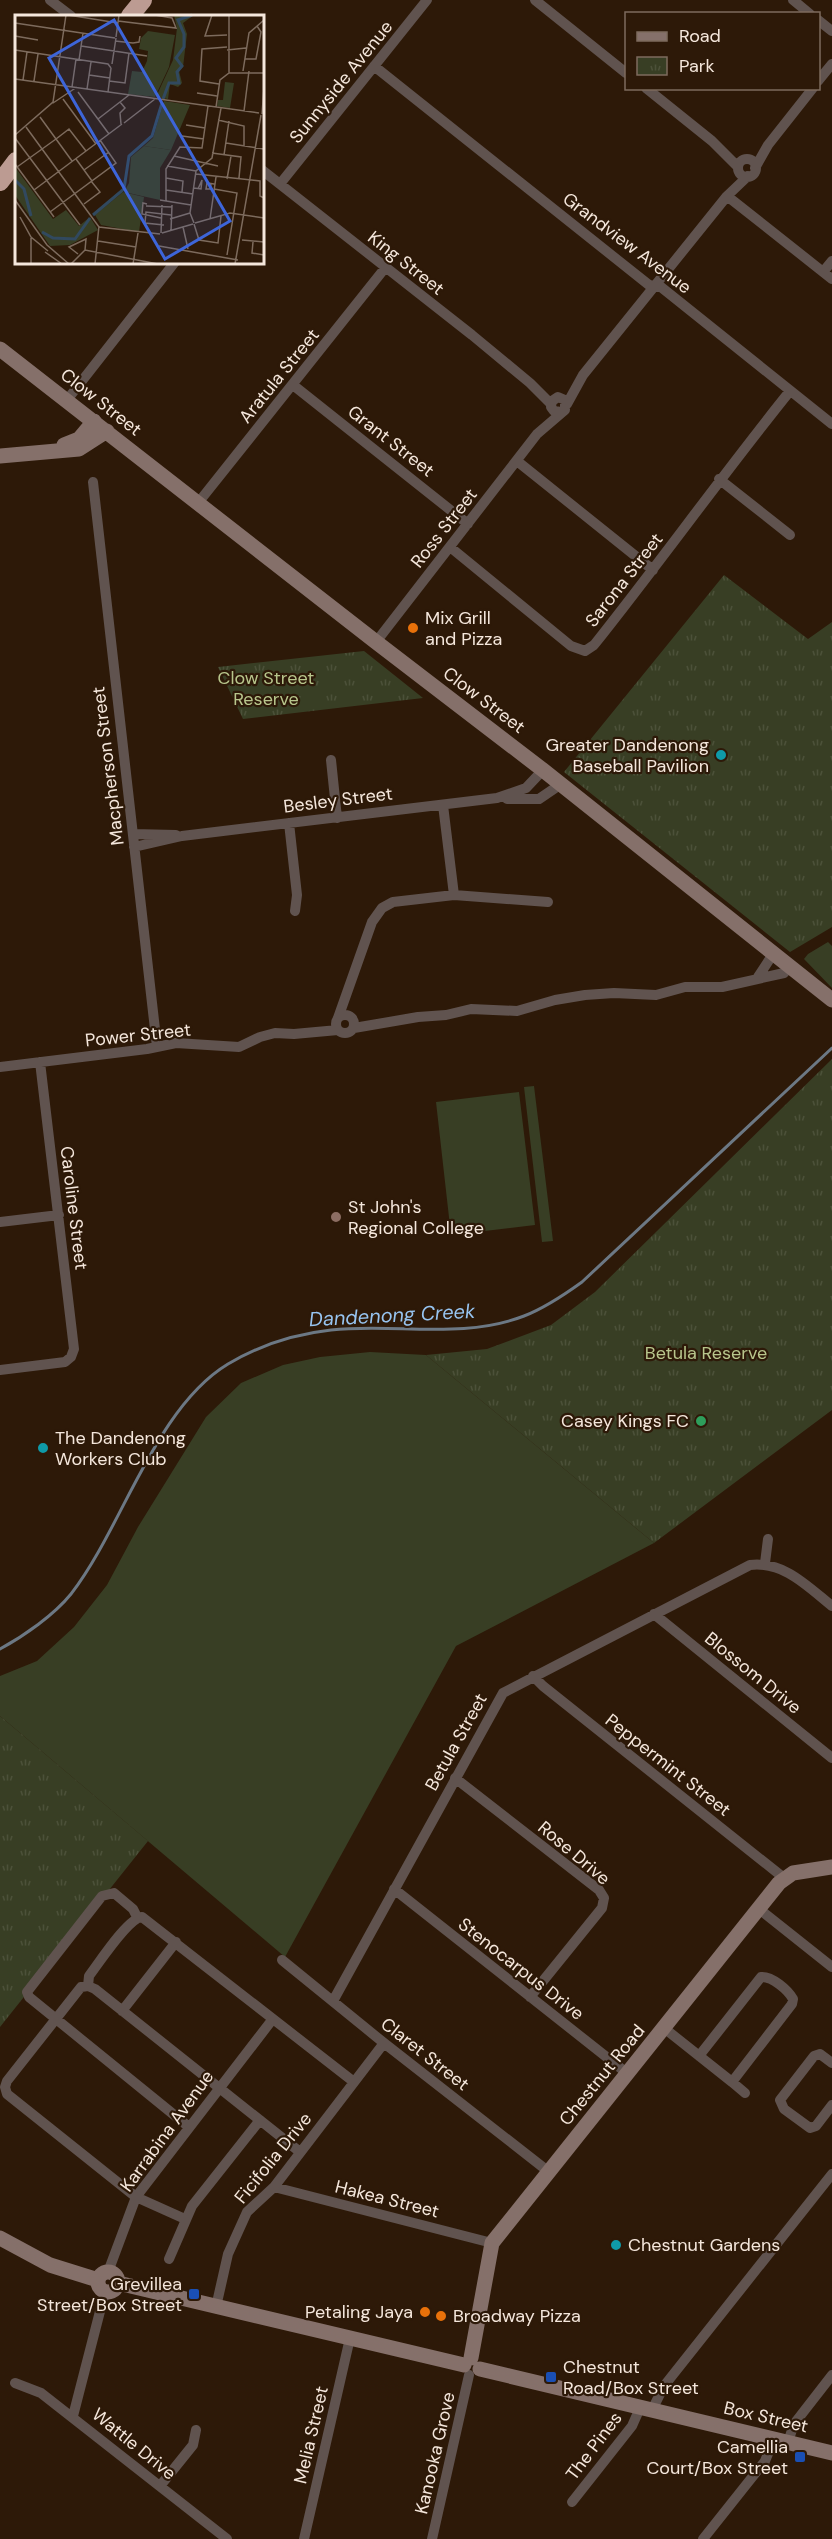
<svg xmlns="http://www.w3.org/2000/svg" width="832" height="2539" viewBox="0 0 832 2539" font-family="'DM Sans',sans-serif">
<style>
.grass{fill:#383e24}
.park{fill:url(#park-tufts)}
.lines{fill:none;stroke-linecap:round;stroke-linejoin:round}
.stream{stroke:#6c7884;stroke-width:3}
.street{stroke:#60534f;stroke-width:10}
.secondary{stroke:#85706a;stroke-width:15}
.highway{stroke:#bc9b92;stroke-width:18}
.food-dot{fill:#e8710a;stroke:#2d1908;stroke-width:2}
.culture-dot{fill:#0f9aa8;stroke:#2d1908;stroke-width:2}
.education-dot{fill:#8d6e63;stroke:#2d1908;stroke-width:2}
.leisure-dot{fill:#2e9e5b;stroke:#2d1908;stroke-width:2}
.transit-dot{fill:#1a4fb4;stroke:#2d1908;stroke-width:2}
.labels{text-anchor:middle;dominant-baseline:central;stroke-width:4.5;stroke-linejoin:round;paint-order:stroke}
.street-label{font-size:18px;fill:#f5e7dc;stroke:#2d1908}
.poi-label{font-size:18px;fill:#f5e7dc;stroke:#2d1908;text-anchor:start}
.park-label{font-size:18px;fill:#b8c68c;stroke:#2d1908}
.water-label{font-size:20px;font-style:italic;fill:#97c4f0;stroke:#2d1908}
.inset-river{fill:none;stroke:#31495f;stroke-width:3}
.inset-road{fill:none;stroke:#7d6b5d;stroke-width:1.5}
.view{fill:#3d65d9;fill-opacity:0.15;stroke:#3d65d9;stroke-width:3}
.inset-edge{fill:none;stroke:#f5e7dc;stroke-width:3}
</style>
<defs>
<pattern id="park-tufts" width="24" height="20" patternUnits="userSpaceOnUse" patternTransform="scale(1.5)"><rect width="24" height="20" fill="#383e24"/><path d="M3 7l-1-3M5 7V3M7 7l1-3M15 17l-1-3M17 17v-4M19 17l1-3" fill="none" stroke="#4c5139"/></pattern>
</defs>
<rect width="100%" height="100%" fill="#2d1908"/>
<path class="grass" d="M828,942L832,946V988L804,959L808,954Z
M534,1086L553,1241L542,1242L524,1087Z
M519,1092L535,1225L451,1235L436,1102Z
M370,1352L426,1355L654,1543L456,1646L285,1957L0,1716V1676L37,1661L74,1627L107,1585L138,1527L206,1417L241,1383L283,1365L320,1357Z"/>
<path class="park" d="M724,575L808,639L832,622V927L790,952L564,772Z
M364,651L423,698L243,719L218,667Z
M832,1059V1410L654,1543L426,1355L487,1349L551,1325L595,1292Z
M0,1716L148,1841L0,2027Z"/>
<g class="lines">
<path class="stream" d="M0,1649C24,1636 54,1615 71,1594C123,1527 155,1408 228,1364C260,1345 294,1334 331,1330C394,1323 462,1340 524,1316C545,1308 564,1295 582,1282L832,1048"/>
<path class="street" d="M50,0L71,16
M535,0L626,73
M793,0L810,14
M818,20L832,31
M374,66L649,285L661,287L832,424
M818,81L832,64
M646,88L712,141L738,167
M738 168a9 9 0 1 1 18 0a9 9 0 1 1-18 0Z
M755,168L768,145L813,88
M262,170L472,335L530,383L551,404
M280,184L427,0
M727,196L832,279
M823,272L832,261
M293,385L468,524
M67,400L175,262
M567,404L583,375L727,196L748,176
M517,461L653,570
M719,479L790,535
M93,482L157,1047
M198,503L385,268
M450,547L571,646L585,651L594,645C661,561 723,474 790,391
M376,642L537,434L565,410V400L558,397L552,401L551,407L554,411L561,412
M331,760L337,818
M507,799H539L561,784
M289,823L297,895L295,911
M133,834L176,835
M134,847L182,836L497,798L526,788L543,770
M454,895L548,902
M758,977L773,954
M336 1024a9 9 0 1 1 18 0a9 9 0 1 1-18 0Z
M338,1018L372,922L382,908L393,902L454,895L443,805
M354,1028L418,1017L446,1015L471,1009L517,1011L555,1000L585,995L614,993L656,995L685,987H722L784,973L789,966
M0,1067L147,1049L176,1043L239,1047L260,1037L275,1033L294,1034L338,1030
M0,1222L59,1215
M0,1370L65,1362L71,1357L74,1349L40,1062
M765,1563L768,1539
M654,1614L832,1758
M533,1676L543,1686L784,1878
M455,1778L599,1890L604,1898L602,1908L530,1997
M394,1889L628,2074
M759,1909L832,1967
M137,1917L133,1909L114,1893L102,1896L27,1992L29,1997L189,2127
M282,1960L384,2043L549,2172
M88,1986L89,1976C99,1963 128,1918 142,1917L354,2082
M333,2001L503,1693L750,1565C784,1561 807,1586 832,1606
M122,2011L176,1942
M664,2028L732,2082L792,2004L793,1999C788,1990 772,1976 761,1977L699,2056
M832,2063L820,2054L814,2056L780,2100L784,2109L810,2128L816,2126L832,2105
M732,2082L745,2093
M274,2187L492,2243
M185,2219L136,2197L7,2094L5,2087L7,2081L81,1987L88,1986L95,1989L300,2152
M169,2259L192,2206L260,2120
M108,2272L136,2197L272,2020
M216,2307L228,2254L247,2212L274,2187L384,2043
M15,2383L41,2393L227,2539
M652,2410L664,2386L832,2174
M73,2416L105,2292
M788,2442L794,2424L832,2375
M160,2486L193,2445L196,2430
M572,2502L632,2426L640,2408
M304,2539L350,2338
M432,2539L469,2375
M703,2539L765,2461L774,2439"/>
<path class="secondary" d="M0,349L376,642L543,770L832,1000
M64,445L79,439L94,421
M0,456L79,449L107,431
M0,2238L50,2265L98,2280
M98 2282a10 10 0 1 1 20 0a10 10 0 1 1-20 0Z
M118,2283L464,2365
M471,2358L492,2243L779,1883L793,1873L832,1867
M480,2369L832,2453"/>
<path class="highway" d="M130,16L143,0
M0,182L16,161"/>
</g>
<g class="food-dot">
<circle cx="413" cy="628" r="6"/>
<circle cx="425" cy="2312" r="6"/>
<circle cx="441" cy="2316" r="6"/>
</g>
<g class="culture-dot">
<circle cx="721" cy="755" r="6"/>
<circle cx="43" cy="1448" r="6"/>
<circle cx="616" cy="2245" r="6"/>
</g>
<circle class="education-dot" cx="336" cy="1217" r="6"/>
<circle class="leisure-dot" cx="701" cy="1421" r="6"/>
<g class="transit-dot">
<rect x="188" y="2288" width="12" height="12" rx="3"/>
<rect x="545" y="2371" width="12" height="12" rx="3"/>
<rect x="794" y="2451" width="12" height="12" rx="3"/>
</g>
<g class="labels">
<g class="street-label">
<text transform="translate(341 82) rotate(-51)">Sunnyside Avenue</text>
<text transform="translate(627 243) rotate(37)">Grandview Avenue</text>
<text transform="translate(406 263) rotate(38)">King Street</text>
<text transform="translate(279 376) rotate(-51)">Aratula Street</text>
<text transform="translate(101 402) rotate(38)">Clow Street</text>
<text transform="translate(391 441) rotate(38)">Grant Street</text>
<text transform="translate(444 528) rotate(-52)">Ross Street</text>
<text transform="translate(624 580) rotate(-52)">Sarona Street</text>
<text transform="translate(484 700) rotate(37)">Clow Street</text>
<text transform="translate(108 766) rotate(-97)">Macpherson Street</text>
<text transform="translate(338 800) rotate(-7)">Besley Street</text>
<text transform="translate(138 1035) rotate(-6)">Power Street</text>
<text transform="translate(74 1208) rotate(83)">Caroline Street</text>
<text transform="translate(753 1673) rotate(39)">Blossom Drive</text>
<text transform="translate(456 1742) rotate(-61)">Betula Street</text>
<text transform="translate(668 1765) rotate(38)">Peppermint Street</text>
<text transform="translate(574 1853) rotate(40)">Rose Drive</text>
<text transform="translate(521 1969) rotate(38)">Stenocarpus Drive</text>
<text transform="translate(425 2054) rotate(38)">Claret Street</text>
<text transform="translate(602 2075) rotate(-51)">Chestnut Road</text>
<text transform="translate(167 2131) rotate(-54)">Karrabina Avenue</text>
<text transform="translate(273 2158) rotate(-51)">Ficifolia Drive</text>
<text transform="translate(387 2199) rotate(14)">Hakea Street</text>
<text transform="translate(766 2417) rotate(13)">Box Street</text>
<text transform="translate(311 2435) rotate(-77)">Melia Street</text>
<text transform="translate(134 2444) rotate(39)">Wattle Drive</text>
<text transform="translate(594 2446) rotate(-53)">The Pines</text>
<text transform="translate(435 2453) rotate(-77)">Kanooka Grove</text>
</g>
<g class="poi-label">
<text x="425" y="618">Mix Grill<tspan x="425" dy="21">and Pizza</tspan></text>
<text x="709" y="745" text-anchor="end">Greater Dandenong<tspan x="709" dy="21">Baseball Pavilion</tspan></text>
<text x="348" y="1207">St John's<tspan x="348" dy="21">Regional College</tspan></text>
<text x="689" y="1421" text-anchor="end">Casey Kings FC</text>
<text x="55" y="1438">The Dandenong<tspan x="55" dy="21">Workers Club</tspan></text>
<text x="628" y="2245">Chestnut Gardens</text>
<text x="182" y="2284" text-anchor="end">Grevillea<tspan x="182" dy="21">Street/Box Street</tspan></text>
<text x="413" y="2312" text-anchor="end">Petaling Jaya</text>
<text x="453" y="2316">Broadway Pizza</text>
<text x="563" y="2367">Chestnut<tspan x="563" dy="21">Road/Box Street</tspan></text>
<text x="788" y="2447" text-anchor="end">Camellia<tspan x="788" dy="21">Court/Box Street</tspan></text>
</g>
<g class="park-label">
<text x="266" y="678">Clow Street<tspan x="266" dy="21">Reserve</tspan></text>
<text x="706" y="1353">Betula Reserve</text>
</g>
<g class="water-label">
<text transform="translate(392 1315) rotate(-3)">Dandenong Creek</text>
</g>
</g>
<g transform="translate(15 15)">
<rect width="249" height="249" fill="#2d1908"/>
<path d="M159,0H179L168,8L172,19L168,52L164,56L167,68L163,72L155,69L153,84L141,82L158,45L162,13ZM129,131L156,135L145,153V185L109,177L114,168L116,142Z" fill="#383e24"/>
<path d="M133,16L160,20L154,52L140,82L113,79L117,56L127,57L132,46L133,36L124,34L126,23ZM210,67L219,68L215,93L202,91L203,85H208ZM149,86L175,90L156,135L129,131L138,123ZM0,152L38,204L51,195L64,211L75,202L83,215L55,230L35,231L0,180ZM108,177L129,182L124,217L86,210L80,200Z" fill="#383e24"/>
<path class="inset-river" d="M148,84L154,68H164L162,57L167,51L161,43L169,32V19L163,5L177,0M0,165L9,174L16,201M78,200L109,174L114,141L137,121L147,88M27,217L38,223L60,224L75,203"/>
<path class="inset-road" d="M53,0L103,8M197,0L190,21L212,20M103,6L161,13L157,3L140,0M0,8L100,23M0,21L23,25M101,22L104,0M100,26L118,28L124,27L125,21M66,31L132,41M0,35L93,49L96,53M212,35L231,33M230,44H241L246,17L242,11M64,45L68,18M97,49L101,23M228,56L234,18L249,5M214,58V0M74,60L95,63M0,64L244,98M8,65L12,37M19,66L23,39M94,66L110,68L114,38M204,69L185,66L187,34L212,32M57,72L61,44M72,74L76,47M63,77L94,119M93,77L96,53M182,78L202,81M48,84L81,129M105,87L110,93L105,98L106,109M38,88L62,72M201,92L205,65L214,58H249M229,96L234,56M247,99L249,73M25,102L57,146M83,104L114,80M203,105L229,111V131M109,108L140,84M171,110L190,113M11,112L84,212L145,219M0,120L38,87L51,0M167,121L189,124M0,123L65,210M41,124L54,114L71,136M211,128L249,134M197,138L226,142L224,163M209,140L214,106M159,141L203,151M61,144L77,166M0,149L39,202M152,151L181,156M2,152L41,124M69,155L94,137M181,159L245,166V181L249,183M151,163L168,166L167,177M212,164L216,141M196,169L195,174H191L192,168H193L199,169H200M179,173L186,174L187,165L183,174M199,174L222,178L212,240M19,175L107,109M151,175L178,179M0,185L32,230L54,249M145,185L176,190M151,186V154L165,132L187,133L193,91M69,189L85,177L76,166M132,189L128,188L127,199L146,203M131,191L157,192M35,197L101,148L85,125M5,202L16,222L33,236M155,204L175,198M195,204L201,162M179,208L175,198L181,156L197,143L206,93M180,208L215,198L249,203M179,209L184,225L203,228L206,201M149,210L130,208L131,197L156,200M168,212L173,234M156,216L157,190M146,218L147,190M147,218L178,209M16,223V249M227,225L249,227M83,226L121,232M238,227L237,238L249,240M144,231L223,245M30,237L47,249M63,239L54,232L71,224L70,235M56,249L70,235L143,249M80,249L84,211M118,249L123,218M220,249L246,100"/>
<path class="view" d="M99,5L215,206L150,244L34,43Z"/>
<rect width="249" height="249" class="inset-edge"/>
</g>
<rect x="625" y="12" width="195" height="78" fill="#2d1908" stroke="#7d6b5d" stroke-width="1.5"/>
<rect x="637" y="32" width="30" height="9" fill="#85706a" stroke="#7d6b5d" stroke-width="1.5"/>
<text x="679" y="42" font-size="18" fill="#f5e7dc">Road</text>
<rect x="637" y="57" width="30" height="18" fill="url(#park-tufts)" stroke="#7d6b5d" stroke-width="1.5"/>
<text x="679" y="72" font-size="18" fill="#f5e7dc">Park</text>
</svg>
